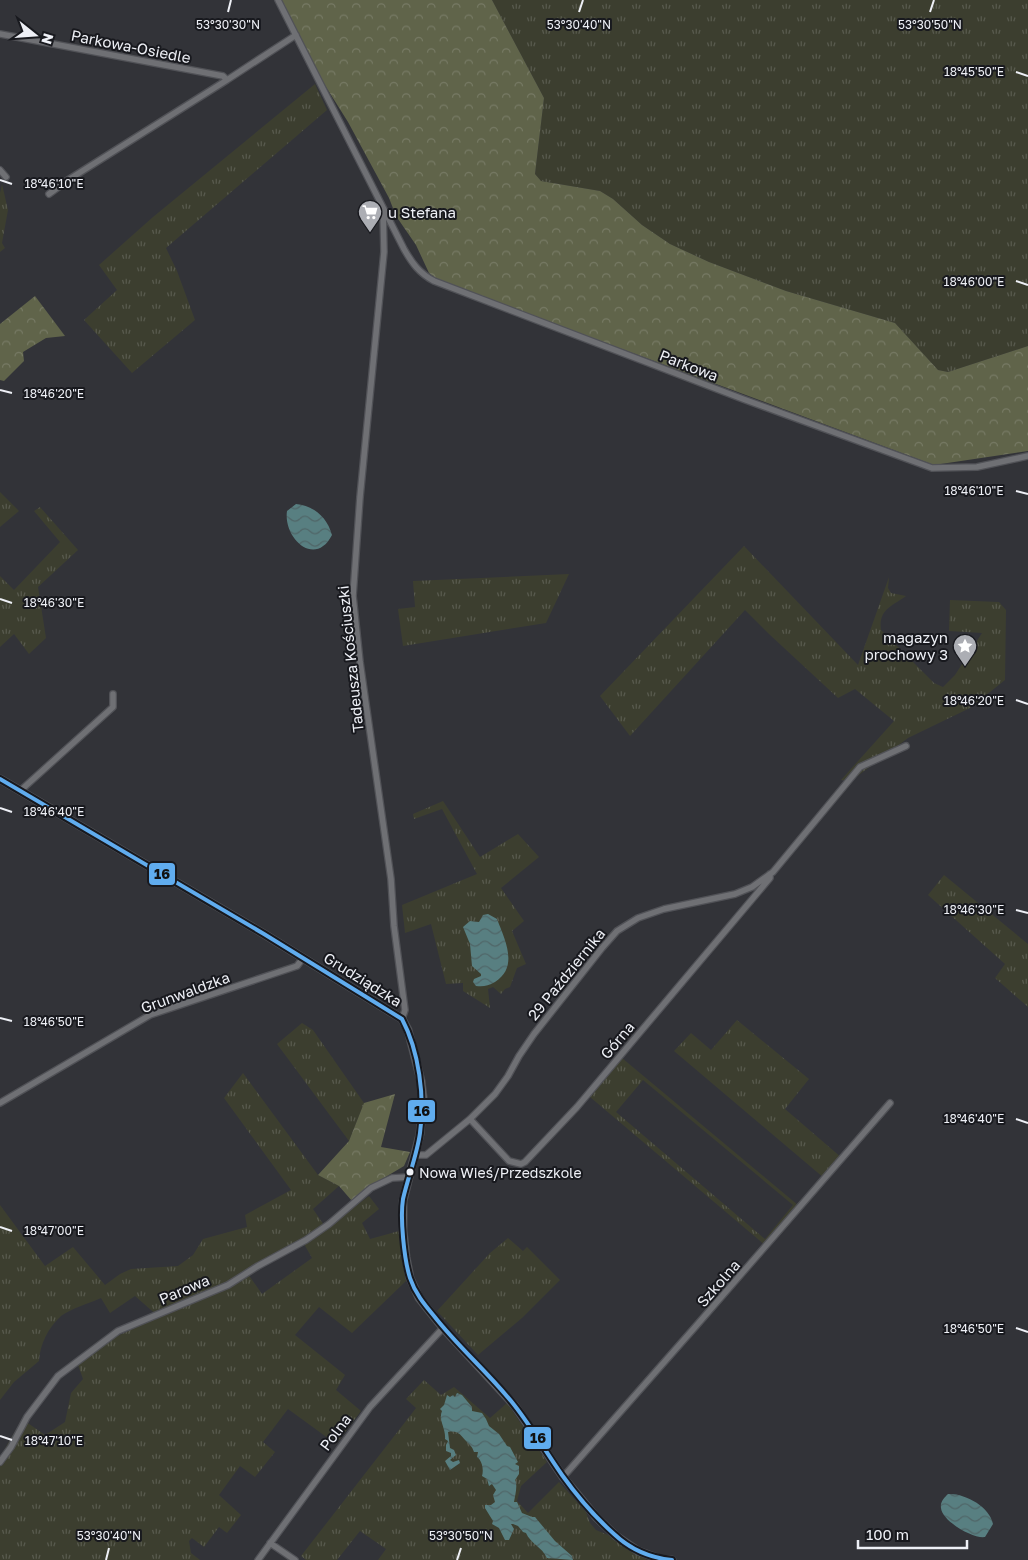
<svg xmlns="http://www.w3.org/2000/svg" width="1028" height="1560" viewBox="0 0 1028 1560" font-family="'Golos Text',sans-serif">
<style>
.grass{fill:url(#grass-tufts);fill-rule:evenodd}
.forest{fill:url(#forest-crowns)}
.water{fill:url(#water-waves)}
.lines{fill:none;stroke-linecap:round;stroke-linejoin:round}
.minor-casing{stroke:#515257;stroke-width:8}
.tertiary-casing{stroke:#515257;stroke-width:9}
.minor{stroke:#6f7074;stroke-width:5.5}
.tertiary{stroke:#6f7074;stroke-width:7}
.bus-1-casing{stroke:#18191e;stroke-width:8}
.bus-1{stroke:#60acee;stroke-width:4}
.ticks{fill:none;stroke:#eef0f6;stroke-width:2}
.bus-dot{fill:#eef0f6;stroke:#18191e;stroke-width:2}
.labels{text-anchor:middle;dominant-baseline:central;stroke-width:4;stroke-linejoin:round;paint-order:stroke}
.bus-label{font-size:14px;fill:#eef0f6;stroke:#18191e;text-anchor:start}
.street-label{font-size:15px;fill:#eef0f6;stroke:#18191e}
.poi-label{font-size:15px;fill:#eef0f6;stroke:#18191e;text-anchor:start}
.ticks-label{font-size:12px;text-anchor:middle;fill:#eef0f6;stroke:#18191e;stroke-width:4;stroke-linejoin:round;paint-order:stroke}
.line-badge{stroke:#18191e;stroke-width:2}
.pale-badge-label{font-size:14px;text-anchor:middle;font-weight:bold;fill:#111}
</style>
<defs>
<pattern id="grass-tufts" width="24" height="20" patternUnits="userSpaceOnUse" patternTransform="scale(1.25)"><rect width="24" height="20" fill="#3c3e2f"/><path d="M3 7l-1-3M5 7V3M7 7l1-3M15 17l-1-3M17 17v-4M19 17l1-3" fill="none" stroke="#585a4e"/></pattern>
<pattern id="forest-crowns" width="20" height="18" patternUnits="userSpaceOnUse" patternTransform="scale(1.25)"><rect width="20" height="18" fill="#60644a"/><path d="M2 6a3 3 0 1 1 6 0M12 15a3 3 0 1 1 6 0" fill="none" stroke="#777a65"/></pattern>
<pattern id="water-waves" width="16" height="10" patternUnits="userSpaceOnUse" patternTransform="scale(1.25)"><rect width="16" height="10" fill="#587f81"/><path d="M0 5q4-4 8 0t8 0" fill="none" stroke="#506668"/></pattern>
</defs>
<rect width="100%" height="100%" fill="#323338"/>
<path class="grass" d="M492,0H1028V346L948,372L938,370L895,323L786,291L709,262L670,244L642,225L613,199L600,191L541,181L535,174L544,98Z
M315,84L327,110L166,248L177,271L195,320L132,373L84,320L117,290L99,265L153,217Z
M2,184L8,210L2,243L5,248L0,252V193Z
M0,492L19,511L0,527Z
M40,507L78,550L38,587L46,638L29,654L14,634L0,647V576L14,590L60,542L34,511Z
M744,546L858,665L889,577L888,588L891,593L906,596C892,606 878,610 881,630L934,683L943,687L955,675L982,633L949,631L950,600L999,602L1006,610L1005,680L970,708L908,738L851,781L841,780L894,721L855,689L838,698L769,634L745,610L630,736L600,696Z
M569,574L546,623L403,646L398,609L415,607L413,581Z
M443,801L480,857L518,834L539,857L501,888L524,921L512,931L526,964L517,968L510,987L505,989L501,994L493,987L488,989L490,1008L463,991V983L446,984L431,924L405,933L402,905L477,874L442,809L414,819L413,814Z
M944,875L1028,944V1007L995,978L1005,964L928,895Z
M737,1020L809,1079L785,1109L842,1158L824,1178L674,1051L691,1033L711,1050Z
M302,1023L313,1030L364,1103L349,1141L277,1044Z
M622,1058L799,1206L765,1245L590,1097ZM643,1080L793,1205L765,1239L616,1112Z
M243,1073L318,1175L339,1186L313,1209L326,1228L369,1196L379,1209L362,1223L370,1239L399,1231L406,1281L352,1333L319,1307L295,1335L345,1375L336,1390L361,1411L336,1444L288,1409L263,1442L275,1452L255,1477L240,1466L219,1495L241,1515L227,1533L219,1527L204,1547L192,1538L189,1541L191,1553L200,1560H0V1457L22,1419L45,1435L65,1422L71,1393L83,1379L78,1365L113,1338L159,1317L135,1296L110,1313L101,1298C90,1303 70,1309 61,1316C48,1328 40,1344 39,1361L14,1382L0,1400V1205L45,1266L73,1247L105,1285L120,1274L131,1269L178,1266L193,1255L203,1239L247,1227L245,1215L291,1190L224,1098ZM304,1244L312,1258L262,1294L248,1274Z
M508,1238L523,1251L527,1247L560,1280L522,1318L478,1355L437,1311L490,1253Z
M424,1380L441,1395L454,1387L490,1418L507,1403L547,1462L521,1486L517,1501L528,1513L559,1482L586,1512L590,1523L596,1530L608,1535L647,1560H378L386,1549L360,1531L337,1560H306L301,1556L416,1408L406,1399Z"/>
<path class="forest" d="M280,0H492L544,98L535,174L541,181L600,191L613,199L642,225L670,244L709,262L786,291L895,323L938,370L948,372L1028,346V451L934,465L439,281L429,273L416,245L396,216L389,198L348,122L321,79Z
M35,296L65,336L46,338L23,352L24,361L4,381L0,380V324Z
M395,1094L381,1147L410,1152L404,1166L372,1185L352,1201L339,1186L318,1175L349,1141L364,1103Z"/>
<path class="water" d="M296,504C314,506 327,517 332,535C315,568 283,538 287,511Z
M488,914L497,919C505,940 519,967 495,982C488,986 483,987 476,986L473,982L474,979L481,976V974L472,966L470,944L463,927L470,921L479,922L483,915Z
M457,1393L462,1395L472,1407V1411L482,1413L486,1419L489,1426L499,1434L507,1446L510,1447L518,1462L515,1464L519,1466V1474L515,1480C518,1485 515,1496 514,1502H517L522,1513L532,1517H535L555,1541L572,1556L573,1560L547,1558C542,1547 530,1543 526,1533L523,1532L518,1526L513,1524H511L514,1529L509,1540H505L499,1528L492,1524L493,1521L485,1508V1505H491L495,1502L493,1495L496,1490L492,1484L489,1486L487,1479L482,1476C484,1470 482,1460 477,1457L478,1452H474C472,1446 470,1445 466,1441C460,1435 459,1430 448,1432L450,1448L454,1450L456,1455L450,1460L453,1462L459,1460L460,1463L450,1470L445,1461L451,1456V1453L446,1451V1445L448,1441L445,1439C446,1428 438,1420 442,1411L440,1409L444,1405L447,1395L450,1397L453,1395L455,1397Z
M948,1494C965,1493 990,1507 993,1524L985,1537C973,1539 942,1521 941,1508C940,1502 944,1498 948,1494Z"/>
<g class="lines">
<g class="minor-casing">
<path id="minor" d="M278,0L404,249C412,263 419,273 434,281L743,399L932,468L977,467L1028,456
M0,34L223,76L227,80L296,35
M0,170L6,177
M49,194L68,180L227,80
M383,209L384,252L360,497L353,596L360,662L391,879L394,926L405,1010L402,1019
M20,791L113,707V694
M0,1103L150,1015L297,966L303,958
M470,1119L509,1161L521,1164L525,1162L577,1107L770,878V874
M416,1155H426L470,1119L495,1094L508,1076L519,1056L534,1034L602,948L617,931L638,918L664,909L735,894L752,887L773,872L860,767L906,746
M0,1462L11,1447L27,1417L58,1376L118,1331L228,1285L258,1266L306,1240L329,1224L371,1188L392,1178L409,1177
M563,1477L696,1326L890,1103
M270,1543L295,1560
M258,1560L370,1407L443,1328"/>
</g>
<g class="tertiary-casing">
<path id="tertiary" d="M0,779L264,934L402,1019L408,1030L421,1081L423,1097L420,1134L403,1201V1231L406,1257L410,1278L419,1298L443,1328L515,1406L563,1477L596,1517L616,1536L638,1551L660,1559L672,1560"/>
</g>
<use href="#minor" class="minor"/>
<use href="#tertiary" class="tertiary"/>
<g class="bus-1-casing">
<path id="bus-1" d="M0,779L264,934L402,1019C419,1051 425,1097 420,1133C417,1155 408,1177 403,1199C400,1218 404,1259 410,1278C415,1293 424,1304 434,1316C459,1348 490,1374 515,1406C532,1428 546,1452 562,1475C577,1496 595,1517 614,1534C630,1549 651,1558 672,1560"/>
</g>
<use href="#bus-1" class="bus-1"/>
</g>
<path class="ticks" d="M228,12L231,0M579,12L583,0M930,12L934,0M1016,72L1028,76M0,180L12,184M1016,281L1028,285M0,390L12,393M1016,491L1028,494M0,599L12,603M1016,700L1028,704M0,808L12,812M1016,910L1028,913M0,1018L12,1021M1016,1119L1028,1123M0,1227L12,1231M1016,1328L1028,1332M0,1436L12,1440M106,1560L109,1548M457,1560L461,1548"/>
<defs>
<g id="supermarket-pin" transform="scale(1.25)"><path d="M0 17L-7.5 6A9.5 9.5 0 1 1 7.5 6Z" fill="#acaeb4" stroke="#18191e"/><path d="M-6-5.5h2.5l.6 2H6L4.5 2H-2.5L-4.4-4H-6ZM-1.5 3.2a1.3 1.3 0 1 0 .1 0ZM3 3.2a1.3 1.3 0 1 0 .1 0Z" fill="#fff"/></g>
<g id="sight-pin" transform="scale(1.25)"><path d="M0 17L-7.5 6A9.5 9.5 0 1 1 7.5 6Z" fill="#acaeb4" stroke="#18191e"/><path d="M0-6L1.8-2.2L6-1.7L2.9 1.2L3.7 5.4L0 3.3L-3.7 5.4L-2.9 1.2L-6-1.7L-1.8-2.2Z" fill="#fff"/></g>
</defs>
<g fill-rule="evenodd">
<use href="#supermarket-pin" x="370" y="212"/>
<use href="#sight-pin" x="965" y="646"/>
</g>
<circle class="bus-dot" cx="410" cy="1172" r="4.5"/>
<g class="labels">
<g class="bus-label">
<text x="419" y="1172">Nowa Wieś/Przedszkole</text>
</g>
<g class="street-label">
<text transform="translate(131 46) rotate(11)">Parkowa-Osiedle</text>
<text transform="translate(689 365) rotate(21)">Parkowa</text>
<text transform="translate(350 659) rotate(-96)">Tadeusza Kościuszki</text>
<text transform="translate(566 974) rotate(-51)">29 Października</text>
<text transform="translate(363 979) rotate(32)">Grudziądzka</text>
<text transform="translate(185 992) rotate(-20)">Grunwaldzka</text>
<text transform="translate(617 1040) rotate(-50)">Górna</text>
<text transform="translate(718 1283) rotate(-49)">Szkolna</text>
<text transform="translate(184 1289) rotate(-23)">Parowa</text>
<text transform="translate(335 1432) rotate(-53)">Polna</text>
</g>
<g class="poi-label">
<text x="388" y="212">u Stefana</text>
<text x="948" y="637" text-anchor="end">magazyn<tspan x="948" dy="17">prochowy 3</tspan></text>
</g>
</g>
<g class="ticks-label">
<text x="228" y="29">53°30'30"N</text>
<text x="579" y="29">53°30'40"N</text>
<text x="930" y="29">53°30'50"N</text>
<text x="974" y="76">18°45'50"E</text>
<text x="54" y="188">18°46'10"E</text>
<text x="974" y="286">18°46'00"E</text>
<text x="54" y="398">18°46'20"E</text>
<text x="974" y="495">18°46'10"E</text>
<text x="54" y="607">18°46'30"E</text>
<text x="974" y="705">18°46'20"E</text>
<text x="54" y="816">18°46'40"E</text>
<text x="974" y="914">18°46'30"E</text>
<text x="54" y="1026">18°46'50"E</text>
<text x="974" y="1123">18°46'40"E</text>
<text x="54" y="1235">18°47'00"E</text>
<text x="974" y="1333">18°46'50"E</text>
<text x="54" y="1445">18°47'10"E</text>
<text x="109" y="1540">53°30'40"N</text>
<text x="461" y="1540">53°30'50"N</text>
</g>
<g class="line-badge">
<rect x="148" y="862" width="28" height="24" rx="5" fill="#60acee"/>
<rect x="407" y="1099" width="29" height="24" rx="5" fill="#60acee"/>
<rect x="523" y="1426" width="29" height="24" rx="5" fill="#60acee"/>
</g>
<g class="pale-badge-label">
<text x="162" y="879">16</text>
<text x="422" y="1116">16</text>
<text x="538" y="1443">16</text>
</g>
<g transform="translate(35 35) rotate(107)" stroke="#18191e" stroke-width="4" paint-order="stroke">
<path d="M0-4L9 19L0 12L-9 19Z" fill="#eef0f6"/>
<text y="-8" font-size="14" font-weight="bold" text-anchor="middle" fill="#eef0f6">N</text>
</g>
<path d="M858 1540v8h109v-8" fill="none" stroke="#eef0f6" stroke-width="2.5"/>
<text x="866" y="1540" font-size="15" fill="#eef0f6" stroke="#18191e" stroke-width="4" paint-order="stroke">100 m</text>
</svg>
